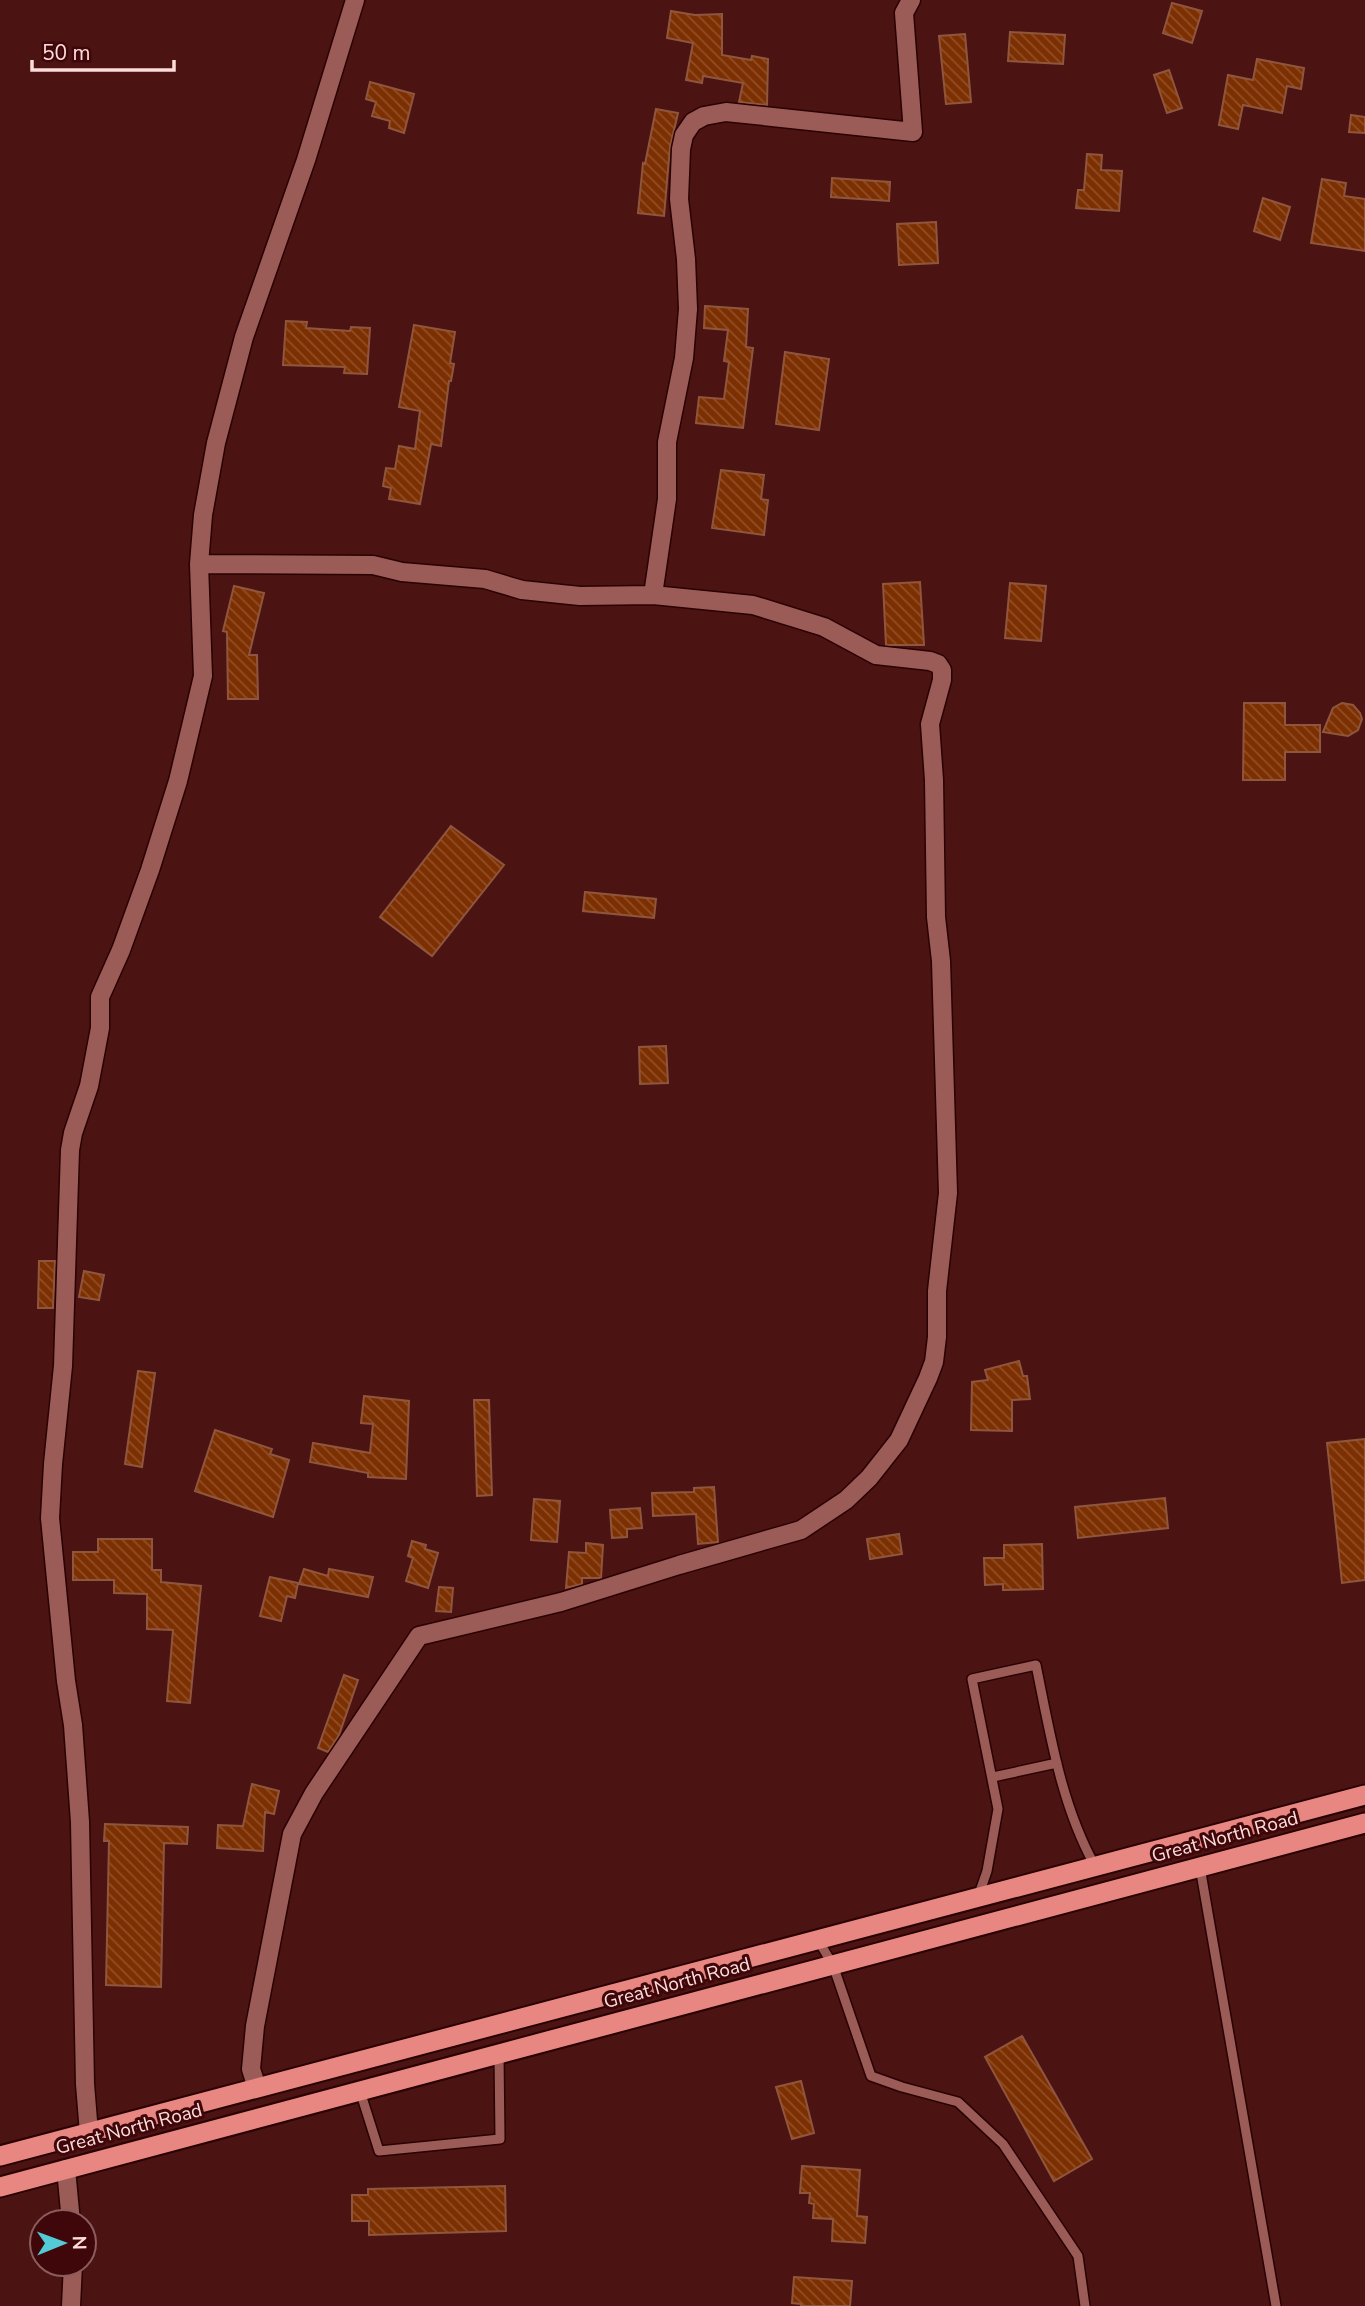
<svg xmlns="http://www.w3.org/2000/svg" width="1365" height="2306" viewBox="0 0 1365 2306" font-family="'Nunito Sans',sans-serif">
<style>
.building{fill:url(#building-back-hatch);stroke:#90563d;stroke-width:2}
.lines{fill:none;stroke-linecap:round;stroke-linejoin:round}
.service-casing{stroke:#2a0203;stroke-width:12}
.minor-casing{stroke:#2a0203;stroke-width:21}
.trunk-casing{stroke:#2a0203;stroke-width:23}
.service{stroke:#9b5b57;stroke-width:9}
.minor{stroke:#9b5b57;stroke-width:18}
.trunk{stroke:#e88782;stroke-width:19}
.labels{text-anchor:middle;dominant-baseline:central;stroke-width:6;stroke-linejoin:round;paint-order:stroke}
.street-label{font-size:19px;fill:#fcddda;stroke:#40070a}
</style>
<defs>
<pattern id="building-back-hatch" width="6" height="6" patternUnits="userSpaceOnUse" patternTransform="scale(1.75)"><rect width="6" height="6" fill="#7c3002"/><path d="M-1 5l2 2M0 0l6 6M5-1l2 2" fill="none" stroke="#904e26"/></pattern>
</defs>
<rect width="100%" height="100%" fill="#4c1313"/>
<path class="building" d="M1172,3L1202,11L1192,43L1163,33Z
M671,11L695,15L722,14V55L751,60L752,56L768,59L767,105L739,102L743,83L703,76L702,83L686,80L693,43L667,38Z
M1010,32L1065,35L1063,64L1008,61Z
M965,34L971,102L946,104L939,36Z
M1257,59L1304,68L1301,89L1287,86L1282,113L1243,105L1238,129L1219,125L1228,75L1253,80Z
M1169,70L1182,108L1167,113L1154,75Z
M370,82L414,94L404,133L389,128L390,121L372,116L376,102L366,99Z
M656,109L678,113L670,147L664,216L638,213L643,163L645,164Z
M1351,115L1365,117V133L1349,132Z
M1087,154L1102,155L1101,170L1122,171L1119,211L1076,208L1078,190H1084Z
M832,178L890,182L889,201L831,197Z
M1322,179L1346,183L1344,196L1365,199V251L1311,243Z
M1263,198L1290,207L1280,240L1254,231Z
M936,222L938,263L899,265L897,224Z
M705,306L748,309L746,347L753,348L743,428L696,423L699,397L724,399L729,362L724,361L728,330L704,328Z
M286,321L307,322L306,328L350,331L351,327L370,328L367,374L344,373L345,367L283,365Z
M414,325L455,332L450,363L454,364L451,381H449L441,446L431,444L420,504L389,499L391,488L383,486L386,468L395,469L399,446L415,449L420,411L399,407Z
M785,352L829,359L819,430L776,424Z
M721,470L764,475L761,499L768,500L764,535L712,528Z
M920,582L924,645H886L883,584Z
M1010,583L1046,586L1041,641L1005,638Z
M234,586L264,593L249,655H257L258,699H228L227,632L223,631Z
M1244,703H1285V725H1320V752H1285V780H1243Z
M1342,703L1353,705L1360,713L1362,719L1358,730L1348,736L1323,732L1333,708Z
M451,826L504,865L432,956L380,917Z
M585,892L656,899L654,918L583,911Z
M666,1046L668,1083L640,1084L639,1047Z
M39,1261H55L53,1308H38Z
M84,1271L104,1275L99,1300L79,1297Z
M1019,1361L1023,1376H1027L1030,1399L1012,1400V1431L971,1430L972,1382L988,1380L985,1370Z
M138,1371L155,1373L142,1467L125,1464Z
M364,1396L409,1401L406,1479L368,1477V1473L310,1462L313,1443L370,1453L373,1424L361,1423Z
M474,1400H489L492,1495L477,1496Z
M215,1430L272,1449L270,1454L289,1460L273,1517L195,1491Z
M1365,1439V1580L1342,1583L1327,1443Z
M714,1487L718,1542L698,1544L696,1514L653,1516L652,1493L694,1492V1488Z
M1165,1498L1168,1528L1078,1538L1075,1507Z
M534,1499L560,1501L557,1542L531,1540Z
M640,1508L642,1528L627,1529V1537L612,1538L610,1510Z
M899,1534L902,1554L870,1559L867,1539Z
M98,1539H152V1570H161V1582L201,1586L190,1703L167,1701L173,1630L147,1629V1594L114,1593V1580H73V1552H98Z
M412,1541L426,1545L425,1549L438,1553L428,1588L406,1581L413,1558L408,1556Z
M586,1543L603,1545L601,1578H582V1584L566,1588L569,1552L586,1553Z
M1042,1544L1043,1589L1003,1590V1584L985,1585L984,1558H1004V1545Z
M304,1569L328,1576L329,1569L373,1577L368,1597L299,1584Z
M270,1577L298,1583L295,1598L287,1596L281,1621L260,1616Z
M439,1587L453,1588L451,1612L436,1611Z
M344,1675L358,1680L339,1735L328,1752L318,1748Z
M252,1784L279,1791L274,1814L265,1812L263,1851L217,1848L218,1825L243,1826Z
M105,1824L188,1827L187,1844L164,1843L161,1987L106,1985L109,1841H104Z
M1022,2036L1092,2159L1054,2181L985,2057Z
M801,2081L814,2133L792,2139L776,2087Z
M802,2166L860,2170L857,2216L867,2217L865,2243L832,2241L833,2219L813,2218L814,2204L809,2203L810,2193H800Z
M505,2186L506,2231L369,2235V2221H352V2195H368V2189Z
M794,2277L852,2281L850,2306H801V2304L792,2303Z"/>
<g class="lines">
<g class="service-casing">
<path id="service" d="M993,1777L1057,1763
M1200,1867L1276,2306
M978,1897L987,1871L998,1809L972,1679L1036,1665C1050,1733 1061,1805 1095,1866
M818,1940L833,1965L871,2076L902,2087L958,2102L1003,2144L1078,2256L1085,2306
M360,2091L379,2151L500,2139L499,2054"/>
</g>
<g class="minor-casing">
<path id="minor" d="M199,564L373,565L402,572L485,579L522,590L580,596L653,595L753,605L824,627L876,655L930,661L938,664L942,670V680L930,724L934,780L936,917L941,961L948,1193L937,1291V1337L934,1362L928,1378L899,1440L869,1478L846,1500L801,1530L679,1565L561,1602L419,1636L314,1793L292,1834L255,2026L251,2069L257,2088
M653,595L667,499V442L684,358L688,309L686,259L679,199L681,149L684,135L693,122L704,116L726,112L913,132L904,13L911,0
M89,2133L85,2084L80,1822L73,1725L66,1681L50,1518L53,1464L63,1366L70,1150L73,1133L89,1086L100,1028V997L121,950L150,870L178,781L203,676L199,564L203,515L216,443L244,337L306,160L355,0
M66,2169L71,2222
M71,2306L73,2264"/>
</g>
<g class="trunk-casing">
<path id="trunk" d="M0,2156L1365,1795
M0,2187L1365,1823"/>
</g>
<use href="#service" class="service"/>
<use href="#minor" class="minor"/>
<use href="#trunk" class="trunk"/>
</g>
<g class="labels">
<g class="street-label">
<text transform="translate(1225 1837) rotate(-15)">Great North Road</text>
<text transform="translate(677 1983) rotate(-15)">Great North Road</text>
<text transform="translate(129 2129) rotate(-15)">Great North Road</text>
</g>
</g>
<g transform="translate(63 2243) rotate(89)"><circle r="33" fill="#40070a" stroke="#8b5d5d" stroke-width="2"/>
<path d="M0-5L12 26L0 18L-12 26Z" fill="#52cbd7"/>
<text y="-10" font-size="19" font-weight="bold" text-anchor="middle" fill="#fcddda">N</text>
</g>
<path d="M32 60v10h142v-10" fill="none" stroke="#fcddda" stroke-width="3.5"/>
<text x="42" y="60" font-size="21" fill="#fcddda" stroke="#40070a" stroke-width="5" paint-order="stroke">50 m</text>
</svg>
